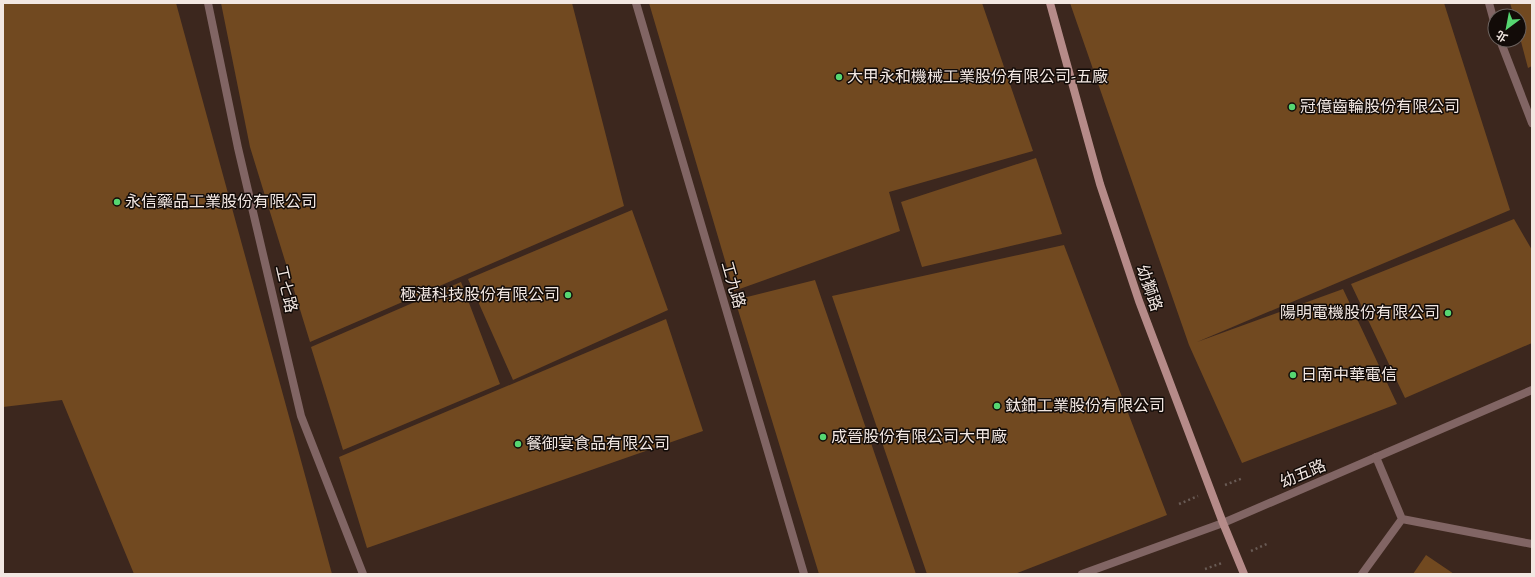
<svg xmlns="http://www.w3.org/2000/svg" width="1535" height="577" viewBox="0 0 1535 577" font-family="'Alegreya Sans','Noto Sans TC',sans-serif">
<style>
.built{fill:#3c271e;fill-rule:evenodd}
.building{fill:#714920}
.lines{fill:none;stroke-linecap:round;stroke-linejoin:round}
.path{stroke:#695b55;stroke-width:2.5;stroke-dasharray:2 3;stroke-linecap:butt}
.lane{stroke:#816564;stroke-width:8}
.street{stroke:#816564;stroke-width:8}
.secondary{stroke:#b68b89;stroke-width:8}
.poi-dot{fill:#56d671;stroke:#120b08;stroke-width:1.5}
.labels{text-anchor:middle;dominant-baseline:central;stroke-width:3;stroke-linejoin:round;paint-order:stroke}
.poi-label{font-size:16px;fill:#f2e7e2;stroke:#120b08;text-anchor:start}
.street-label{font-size:16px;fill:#f2e7e2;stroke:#120b08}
</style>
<rect width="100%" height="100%" fill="#2e1f19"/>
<path class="built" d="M3,3H1532V574H3ZM1495,16H1519V40H1495Z"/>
<path class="building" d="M3,3H176L332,574H134L62,400L3,407Z
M221,3H572L624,206L310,342L250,147Z
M649,3H982L1033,151L889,192L900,231L734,291Z
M1070,3H1444L1510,210L1197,342L1343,289L1397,404L1242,463L1189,345Z
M1510,3H1532V66L1528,68L1519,34V16H1514Z
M1036,158L1062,234L922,267L901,202Z
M632,210L668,310L513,380L468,279Z
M1514,219L1532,250V343L1405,398L1351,284Z
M1064,245L1167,515L1015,574H927L832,296Z
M815,280L916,574H819L735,300Z
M461,282L500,384L343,450L311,347Z
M666,319L703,431L367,548L339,457Z
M1426,555L1454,574H1413Z"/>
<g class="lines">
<path class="path" d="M1225,485L1243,478
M1179,504L1198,496
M1251,551L1269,543
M1205,569L1222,563"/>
<path class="lane" d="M1376,457L1402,519
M1362,574L1402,519L1532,544"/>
<path class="street" d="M208,3L238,148L301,416L363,574
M636,3L804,574
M1489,3L1495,25
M1500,40L1532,123
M1082,574L1223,523L1532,390"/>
<path class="secondary" d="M1050,3L1100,184L1139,301L1223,523L1244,574"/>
</g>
<g class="poi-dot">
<circle cx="839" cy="77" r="4"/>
<circle cx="1292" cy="107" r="4"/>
<circle cx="117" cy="202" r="4"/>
<circle cx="568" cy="295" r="4"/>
<circle cx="1448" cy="313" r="4"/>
<circle cx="1293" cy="375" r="4"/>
<circle cx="997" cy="406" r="4"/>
<circle cx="823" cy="437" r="4"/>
<circle cx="518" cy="444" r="4"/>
</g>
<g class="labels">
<g class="poi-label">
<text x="847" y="77">大甲永和機械工業股份有限公司-五廠</text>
<text x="1300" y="107">冠億齒輪股份有限公司</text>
<text x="125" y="202">永信藥品工業股份有限公司</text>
<text x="560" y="295" text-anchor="end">極湛科技股份有限公司</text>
<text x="1440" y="313" text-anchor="end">陽明電機股份有限公司</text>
<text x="1301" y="375">日南中華電信</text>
<text x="1005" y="406">鈦鈿工業股份有限公司</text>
<text x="831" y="437">成晉股份有限公司大甲廠</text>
<text x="526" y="444">餐御宴食品有限公司</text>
</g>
<g class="street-label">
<text transform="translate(733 285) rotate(74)">工九路</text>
<text transform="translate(1149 288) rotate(71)">幼獅路</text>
<text transform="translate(286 289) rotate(77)">工七路</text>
<text transform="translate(1303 474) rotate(-23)">幼五路</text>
</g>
</g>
<rect width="1535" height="577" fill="none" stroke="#f2e7e2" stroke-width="8"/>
<g transform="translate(1507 28) rotate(212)"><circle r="19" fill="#120b08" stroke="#6c635f"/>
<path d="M0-3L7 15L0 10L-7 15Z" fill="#56d671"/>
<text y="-6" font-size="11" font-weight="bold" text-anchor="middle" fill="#f2e7e2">北</text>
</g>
</svg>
